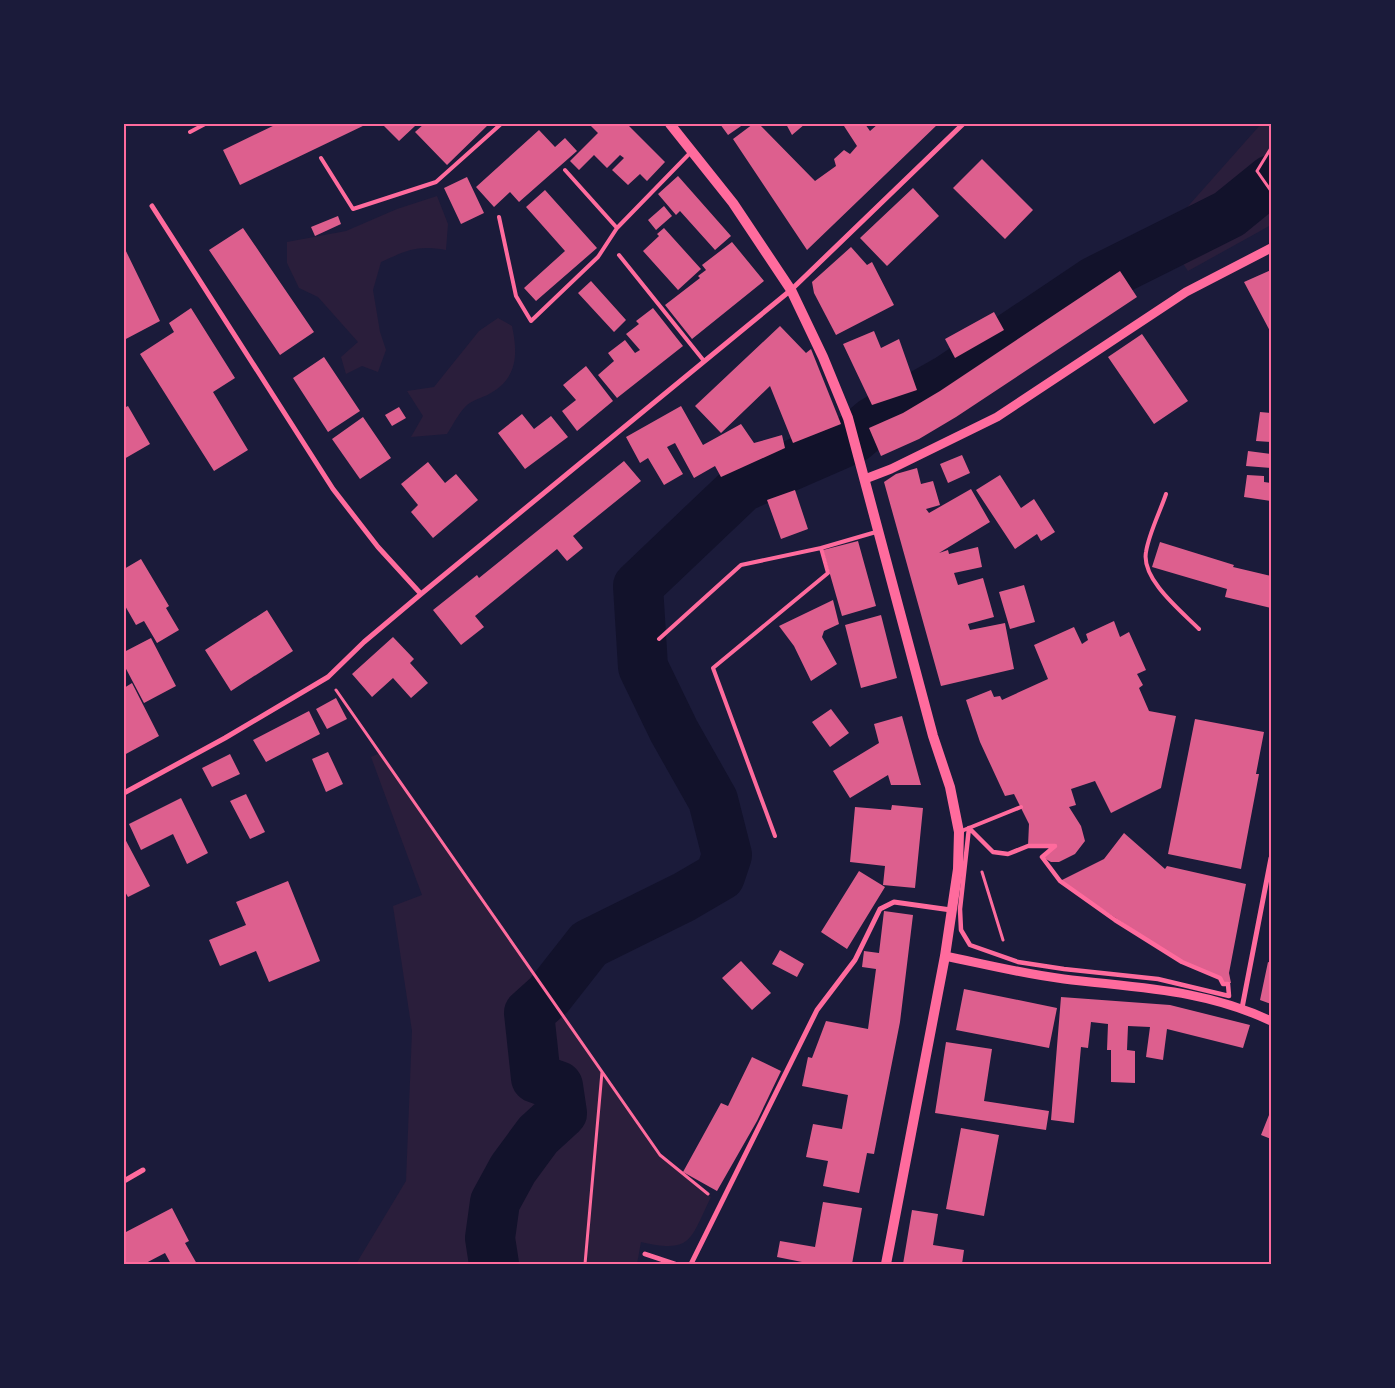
<svg xmlns="http://www.w3.org/2000/svg" width="1395" height="1388" viewBox="0 0 1395 1388" font-family="Figtree,sans-serif">
<style>
.green{fill:#2a1e3b}
.lines{fill:none;stroke-linecap:round;stroke-linejoin:round}
.river{stroke:#12122b;stroke-width:50}
.building{fill:#dd5f8e}
.path{stroke:#ff6b9d;stroke-width:3}
.service{stroke:#ff6b9d;stroke-width:4}
.pedestrian{stroke:#ff6b9d;stroke-width:4.5}
.minor{stroke:#ff6b9d;stroke-width:5}
.tertiary{stroke:#ff6b9d;stroke-width:9}
.secondary{stroke:#ff6b9d;stroke-width:10}
.neatline{fill:none;stroke:#ff6b9d;stroke-width:2}
</style>
<rect width="100%" height="100%" fill="#1b1b3a"/>
<path class="green" d="M1261,124H1271V159L1245,181L1173,231L1167,230Z
M437,196L448,224L446,250C416,245 408,250 381,262L373,290L380,332L386,350L378,372L362,366L346,374L341,357L358,342L318,297L299,288L287,263V242L346,231L397,209Z
M1271,204V225L1188,271L1182,262Z
M498,318L512,326C517,350 519,375 494,391C486,397 474,399 467,405C459,412 453,425 447,434L411,437L423,416L407,391L434,387L479,331Z
M380,753L660,1155L711,1197C690,1239 693,1254 641,1242L637,1264H356L406,1181L412,1031L393,906L422,895L371,757Z"/>
<g class="lines">
<path class="river" d="M494,1264L490,1238L495,1202L513,1169L538,1135L562,1113L558,1086L536,1078L529,1013L549,995L589,944L684,897L720,876L727,855L713,800L674,731L643,667L638,586L742,487L854,438L873,422L949,379L1095,281L1229,214L1271,180"/>
</g>
<path class="building" d="M277,124H367L240,185L223,150Z
M382,124H412L415,126L399,141Z
M424,124H489L447,165L415,132Z
M589,124H627L665,162L647,181L640,174L628,185L612,170L624,158L620,155L607,168L594,155L579,170L570,161L598,133Z
M720,124H744L728,135Z
M753,124H759L815,181L836,166L834,159L844,150L850,154L857,146L844,126L847,124H865L870,131L878,124H938L807,250L733,139Z
M786,124H805L792,135Z
M539,130L555,147L565,138L577,151L519,202L510,192L494,207L476,187Z
M982,159L1033,210L1005,239L953,188Z
M678,176L731,236L715,250L680,211L676,215L658,194Z
M467,177L484,213L461,224L444,188Z
M913,188L939,216L887,266L860,238Z
M545,190L597,248L536,301L524,288L565,251L526,207Z
M664,206L672,216L656,230L648,220Z
M338,216L341,224L315,236L311,227Z
M243,228L314,332L280,355L209,250Z
M664,228L701,269L678,290L643,251L659,236L657,234Z
M732,242L764,281L692,339L665,305L700,278L698,276L706,270L702,265Z
M124,247L160,321L124,340Z
M851,247L867,265L872,262L894,305L836,335L814,293L812,282Z
M1271,270V333L1244,282Z
M1120,271L1137,297L956,417L919,439L881,456L869,428L903,413L940,391Z
M591,281L626,320L614,332L578,293Z
M191,308L235,378L213,392L248,450L214,471L140,354L174,332L169,323Z
M653,308L683,346L617,398L598,375L614,361L608,353L625,340L635,353L640,350L626,334L639,324L636,321Z
M994,312L1004,330L955,358L945,339Z
M780,326L806,353L811,349L841,424L793,443L770,386L721,433L695,406Z
M874,331L881,348L899,339L917,390L872,405L843,344Z
M1142,334L1188,401L1154,424L1108,357Z
M324,357L360,411L328,432L293,378Z
M586,366L613,401L577,431L562,411L576,400L563,385Z
M128,406L150,444L124,459V408Z
M681,406L703,445L741,424L754,443L782,435L785,448L721,477L715,466L694,478L675,443L667,447L683,474L664,485L648,458L640,463L626,437Z
M399,407L406,418L392,426L385,415Z
M1260,412L1271,413V442L1256,441Z
M522,414L534,429L551,416L568,437L525,469L498,433Z
M363,417L391,458L360,479L332,439Z
M1248,451L1271,454V468L1246,466Z
M962,455L970,473L948,483L940,464Z
M624,461L641,481L573,536L583,548L567,561L557,549L475,616L484,627L461,645L433,610L477,575L479,578Z
M428,462L445,483L456,474L478,500L433,538L411,512L418,505L401,484Z
M917,468L921,484L933,481L940,505L926,509L929,513L971,489L990,522L939,553L948,550L949,554L978,547L982,567L954,573L958,585L983,578L994,617L968,624L970,630L1005,623L1014,669L941,686L884,482L896,474Z
M1000,475L1021,508L1034,499L1055,532L1041,541L1037,534L1015,549L976,490Z
M1247,475L1264,476V482L1271,483V501L1244,497Z
M795,490L808,529L781,539L767,500Z
M858,541L876,606L842,616L823,550Z
M1160,542L1234,565L1233,567L1271,576V608L1225,597L1227,589L1152,567Z
M141,559L169,606L166,608L179,630L157,643L144,621L136,625L124,604V569Z
M1024,585L1035,622L1010,629L999,592Z
M833,600L839,624L824,631L822,637L837,664L811,681L794,646L779,626Z
M267,610L293,651L231,691L205,650Z
M881,615L897,678L861,688L845,625Z
M1114,621L1120,637L1129,632L1146,670L1137,674L1143,685L1139,688L1149,711L1176,716L1161,788L1111,813L1095,781L1071,789L1076,805L1069,807L1081,826L1085,841L1075,854L1059,862H1051L1042,857L1055,846H1028L1029,824L1014,794L1005,796L980,742L966,700L991,690L994,697L1000,696L1002,700L1048,679L1034,645L1074,627L1082,644L1088,640L1086,634Z
M393,637L414,659L410,663L428,683L411,698L393,678L372,697L352,674Z
M151,638L176,686L144,703L124,665V652Z
M132,683L159,736L124,755V688Z
M336,698L347,719L327,729L316,709Z
M831,709L849,733L830,747L812,722Z
M309,711L320,734L266,762L253,740Z
M902,716L921,785H891L888,775L850,798L833,771L879,743L874,724Z
M1195,719L1264,732L1256,774H1259L1241,869L1168,854Z
M328,752L343,784L326,792L312,759Z
M230,754L240,774L212,787L202,768Z
M246,794L265,832L250,839L230,801Z
M181,798L208,853L187,864L173,834L141,850L129,824Z
M892,805L923,808L915,888L883,885L885,866L850,862L855,807L891,810Z
M1124,833L1165,869L1167,866L1246,884L1229,973L1231,983L1223,984L1220,978L1182,962L1060,881L1104,859Z
M124,837L150,886L128,897L124,890Z
M859,871L885,887L847,949L821,932Z
M288,881L320,961L269,982L256,951L220,966L209,940L246,925L236,902Z
M884,911L913,915L900,1022L874,1154L867,1153L859,1193L823,1186L828,1161L806,1157L813,1124L842,1129L848,1095L802,1086L808,1057L812,1058L826,1021L868,1029L876,969L862,967L864,951L879,953Z
M780,950L804,964L797,977L772,964Z
M741,961L771,993L752,1010L722,978Z
M1268,962L1271,963V1004L1260,1000Z
M964,989L1057,1008L1049,1048L956,1030Z
M1061,997L1170,1005L1250,1025L1243,1048L1167,1029L1163,1060L1146,1057L1150,1027L1128,1026L1127,1050L1135,1051V1083L1111,1082V1050H1107L1108,1024L1091,1022L1088,1048L1081,1047L1074,1123L1051,1120Z
M946,1042L992,1049L984,1101L1049,1111L1046,1130L935,1113Z
M752,1057L781,1071L757,1121L717,1191L683,1172L721,1103L728,1106Z
M1271,1110V1139L1261,1135Z
M961,1128L999,1135L984,1216L946,1209Z
M823,1202L862,1208L852,1264H812L777,1257L780,1241L815,1247Z
M172,1208L189,1241L185,1243L197,1264H171L165,1253L144,1264H124V1233Z
M912,1210L938,1214L933,1245L964,1250L962,1264H903Z"/>
<g class="lines">
<path class="path" d="M1271,148L1257,171L1271,191
M336,690L660,1155L708,1194
M982,872L1003,940
M585,1264L602,1072"/>
<path class="service" d="M190,132L205,124
M321,158L353,209L436,182L501,124
M565,170L617,228
M499,217L516,296L531,321L598,257L617,228L690,153
M619,255L704,361
M1166,494C1160,512 1149,533 1146,552C1141,579 1181,611 1199,629
M659,639L741,565L821,548
M959,832L1021,807
M775,836L713,668L828,573L821,548L876,532"/>
<path class="pedestrian" d="M969,828L993,852L1008,854L1028,846H1055L1042,857L1060,881L1115,920L1182,962L1220,978L1223,984H1228L1229,996L1158,979L1064,969L1018,962L970,945L961,930L960,909Z"/>
<path class="minor" d="M152,206L333,489L378,547L421,594
M124,793L225,738L328,677L364,642L421,594L791,290L963,124
M1242,1008L1271,858
M124,1181L143,1170
M645,1254L675,1264
M691,1264L817,1010L855,960L880,909L894,902L951,910"/>
<path class="tertiary" d="M865,479L891,469L997,417L1186,292L1271,248
M945,956C984,964 1024,974 1064,979C1137,988 1204,989 1271,1021"/>
<path class="secondary" d="M670,124L733,203L791,290L823,357L848,418L933,736L950,787L959,832L958,869L945,956L886,1264"/>
</g>
<rect width="1395" height="1388" fill="none" stroke="#1b1b3a" stroke-width="250"/>
<rect x="125" y="125" width="1145" height="1138" class="neatline"/>
</svg>
